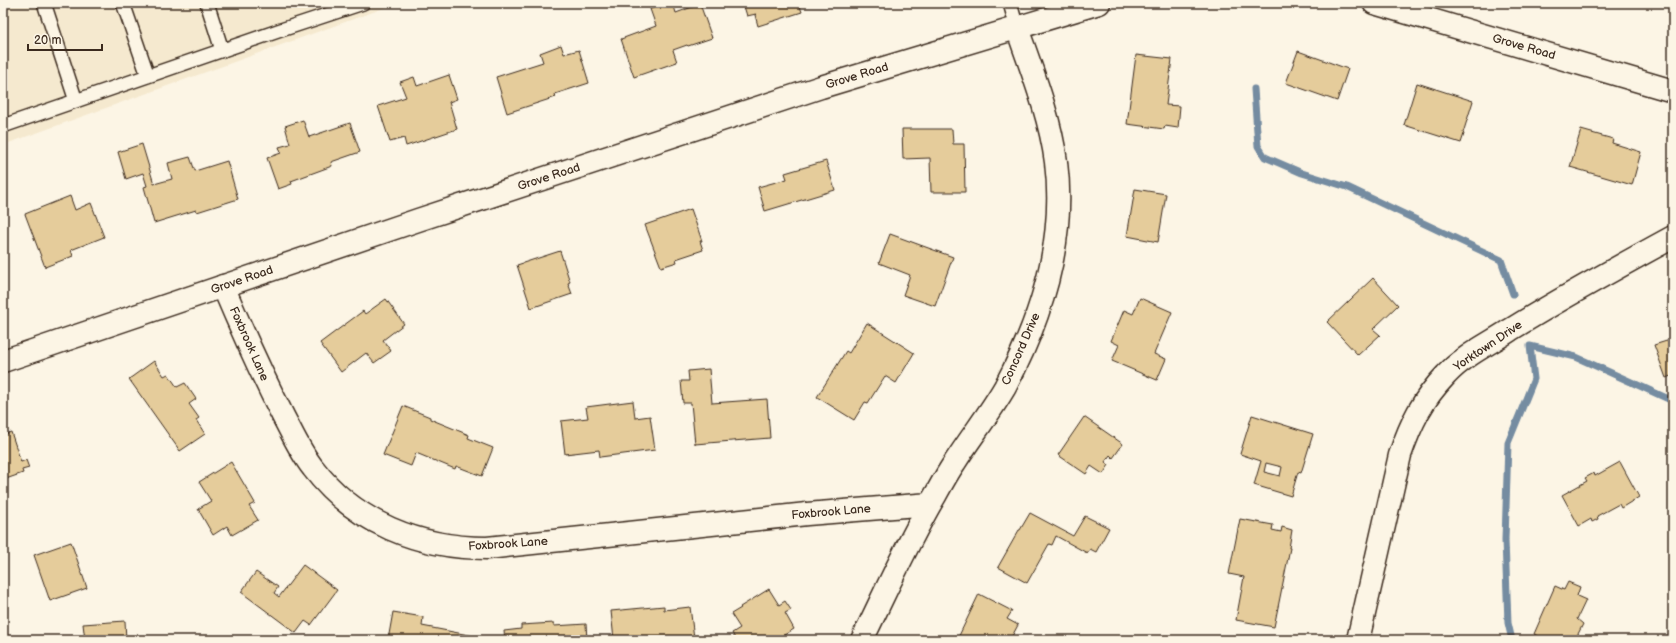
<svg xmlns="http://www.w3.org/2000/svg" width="1676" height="643" viewBox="0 0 1676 643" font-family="'Balsamiq Sans',sans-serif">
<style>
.built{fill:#f5e9cf}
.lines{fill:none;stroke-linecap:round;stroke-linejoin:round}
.stream{stroke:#758ca1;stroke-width:7}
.building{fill:#e5cc9b;stroke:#3b2a1e;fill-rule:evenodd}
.service-casing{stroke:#3b2a1e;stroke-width:16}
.minor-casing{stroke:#3b2a1e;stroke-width:25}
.tertiary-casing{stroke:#3b2a1e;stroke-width:25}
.service{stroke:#fcf5e5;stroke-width:13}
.minor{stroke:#fcf5e5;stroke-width:22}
.tertiary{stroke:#fcf5e5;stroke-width:22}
.labels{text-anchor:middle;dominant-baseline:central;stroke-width:3;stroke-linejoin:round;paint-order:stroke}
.street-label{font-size:12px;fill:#3b2a1e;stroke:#fcf5e5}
</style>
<rect width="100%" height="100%" fill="#fcf5e5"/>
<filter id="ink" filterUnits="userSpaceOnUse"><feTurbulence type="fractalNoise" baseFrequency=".025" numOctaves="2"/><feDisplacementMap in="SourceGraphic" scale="8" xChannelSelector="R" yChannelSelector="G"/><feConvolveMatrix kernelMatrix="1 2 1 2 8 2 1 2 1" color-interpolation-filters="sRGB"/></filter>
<g filter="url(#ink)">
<path class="built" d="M3,3H398L3,145Z"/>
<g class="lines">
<path class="stream" d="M1254,89L1258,146L1265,157L1302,173L1347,187L1501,260L1513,294
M1512,640L1508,623L1505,540L1508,443L1534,379L1530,346L1576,357L1673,401"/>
</g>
<path class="building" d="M668,3H673L676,13L700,4L712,38L688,46L687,45L673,50L677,62L634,77L621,39L656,26L650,9Z
M743,3H804L799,4L802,12L758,26L755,15L756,14L747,16Z
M561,45L564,54L579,50L589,83L555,94L556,97L507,113L496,77L543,62L540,53Z
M1298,51L1348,69L1337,101L1286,83Z
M1136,55L1172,59L1166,105L1180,106L1178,128L1165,126L1164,129L1127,124Z
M449,75L457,99L449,102L457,129L406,146L404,138L390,142L378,106L406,97L400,82L414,77L417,86Z
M1417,83L1473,101L1463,133L1464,134L1461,143L1404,125Z
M303,120L309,137L350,123L360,152L331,162L332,166L291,181L292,184L278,189L267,158L281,153L279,147L290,144L285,126Z
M902,129H952L953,144H964L965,192H931L930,158L903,159Z
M1581,130L1613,139L1612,143L1641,152L1632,185L1570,167Z
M142,144L154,184L172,179L168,163L190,157L195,171L227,161L238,199L197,212L196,210L154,223L144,187L147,186L143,173L126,179L118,152Z
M826,161L835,190L765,211L758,187L787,179L785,173Z
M1135,189L1166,194L1158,242L1127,236Z
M70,196L75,210L91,203L104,237L71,250L73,256L45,267L25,214Z
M691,209L702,241H700L703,250L676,259L677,262L661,267L645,225Z
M890,234L953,257L935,306L903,295L910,275L879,263Z
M560,251L570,282L568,283L572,294L531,308L517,265Z
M1373,278L1398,305L1373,329L1380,335L1358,355L1327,322Z
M1140,298L1172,312L1154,354L1166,359L1157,380L1112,361L1119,345L1111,341L1124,310L1133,314Z
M386,299L404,324L383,340L391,351L374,363L366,353L341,372L320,343L363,311L365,314Z
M867,323L914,353L896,383L885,376L868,403L865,402L854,420L817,397L846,351L849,353Z
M1673,339V375L1666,378L1654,345Z
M154,361L164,376L168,374L177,387L185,383L196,399L189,404L199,418L196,420L205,434L180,451L129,379Z
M709,369L712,403L767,399L770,438L695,444L691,403H683L681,381H689L688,371Z
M633,401L635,418L650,416L655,450L600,457L599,450L565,454L561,421L588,418L586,407Z
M403,406L430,417V419L469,435L468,438L493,448L482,476L456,466L455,469L416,453L411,466L383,455Z
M1252,415L1313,434L1301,473L1298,472L1291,496L1254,485L1261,461L1240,454ZM1266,463L1282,467L1280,476L1264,472Z
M1084,417L1123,444L1113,458L1110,455L1105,462L1109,465L1103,474L1091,466L1086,474L1058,455Z
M11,432L21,462L26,460L29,468L22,470L23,473L3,480V435Z
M231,462L255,503L249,506L258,520L232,535L227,526L213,535L198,509L211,501L199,482Z
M1620,462L1639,497L1621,508L1619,504L1597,516L1598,519L1592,522L1591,519L1579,526L1562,495L1587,481L1585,478L1594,473L1595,476Z
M1030,513L1073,536L1085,516L1109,528L1096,552L1090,549L1087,553L1056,536L1052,545L1049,544L1027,583L998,567L1019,530H1020Z
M1240,519L1273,525L1272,530L1281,532L1282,527L1292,530L1289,548H1290L1274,627L1236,620L1244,577L1229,574Z
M71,542L87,588L50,601L34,555Z
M303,565L337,590L311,625L305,621L296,633L241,592L256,572L278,587L274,593L279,597Z
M1568,582L1580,587L1577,596L1586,600L1577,619L1583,624L1577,636H1569L1568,640H1545L1534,634L1555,586L1564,590Z
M769,589L779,605L785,601L791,610L785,613L794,629L776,640H736L732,633L740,628L731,614L741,608L740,607Z
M979,594L1012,611L1007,619L1018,625L1010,640H1004L1000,638L999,640H957Z
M664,606V610L690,607L694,638L673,640H614L611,611Z
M393,612L423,617L422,626L474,636L473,640H388Z
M125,621L126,640H85L83,624Z
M554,623V626L586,624L587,640H505L504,631L521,629V625Z"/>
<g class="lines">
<g class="service-casing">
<path id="service" d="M44,3L76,101
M123,3L148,76
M207,3L222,50
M1010,3L1017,28
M3,126L278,31L363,3"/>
</g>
<g class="minor-casing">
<path id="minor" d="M223,286C242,331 262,375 284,418C293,435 301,453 313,468C355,523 419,548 487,548L807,514L930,504
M862,640C886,591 908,541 936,494C942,483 948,472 955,462C971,437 990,413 1005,387C1041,319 1066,240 1056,162C1050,116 1032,71 1017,28"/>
</g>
<g class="tertiary-casing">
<path id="tertiary" d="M1374,3L1673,91
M3,361L418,220L821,87L1099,3
M1358,640L1400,455C1411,423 1422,400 1446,375C1463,356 1489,344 1510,330C1563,297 1618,267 1673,237"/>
</g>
<use href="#service" class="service"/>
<use href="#minor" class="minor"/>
<use href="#tertiary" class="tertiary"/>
</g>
</g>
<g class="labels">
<g class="street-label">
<text transform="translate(1524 47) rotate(16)">Grove Road</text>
<text transform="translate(857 76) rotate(-17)">Grove Road</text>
<text transform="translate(549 177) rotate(-18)">Grove Road</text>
<text transform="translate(242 280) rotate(-19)">Grove Road</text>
<text transform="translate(249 344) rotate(66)">Foxbrook Lane</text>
<text transform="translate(1488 346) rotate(-34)">Yorktown Drive</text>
<text transform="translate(1021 349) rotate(-66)">Concord Drive</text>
<text transform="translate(831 512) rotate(-5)">Foxbrook Lane</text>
<text transform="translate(508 544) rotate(-4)">Foxbrook Lane</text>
</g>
</g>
<rect width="1676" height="643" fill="none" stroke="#fcf5e5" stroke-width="16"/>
<rect x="8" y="8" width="1660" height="627" fill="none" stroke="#3b2a1e" stroke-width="1.5" filter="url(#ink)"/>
<path d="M28 44v6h74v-6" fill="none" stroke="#3b2a1e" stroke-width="2"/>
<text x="34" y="44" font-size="12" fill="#3b2a1e" stroke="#fcf5e5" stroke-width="3" paint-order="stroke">20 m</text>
</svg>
